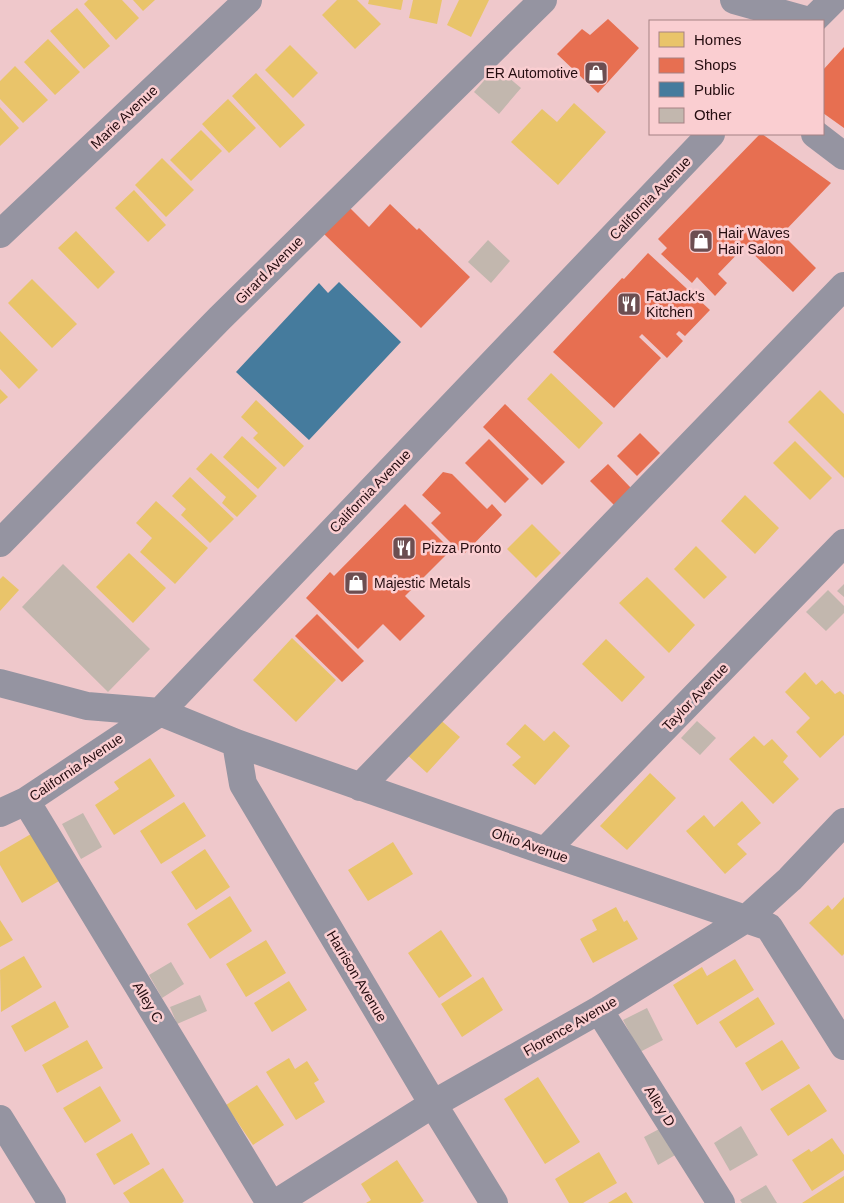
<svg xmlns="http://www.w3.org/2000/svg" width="844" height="1203" viewBox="0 0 844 1203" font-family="Arial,sans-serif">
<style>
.homes{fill:#e9c46a}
.shops{fill:#e76f51}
.public{fill:#457b9d}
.building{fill:#c2b7ae}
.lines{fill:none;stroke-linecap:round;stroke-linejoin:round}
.minor{stroke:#9594a1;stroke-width:28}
.labels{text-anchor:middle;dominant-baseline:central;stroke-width:5;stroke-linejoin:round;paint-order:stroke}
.poi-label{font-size:14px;fill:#250d10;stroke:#faced1;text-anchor:start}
.street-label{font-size:14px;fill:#250d10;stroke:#faced1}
</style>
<rect width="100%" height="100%" fill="#efc8cb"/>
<path class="homes" d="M88,0H122L139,18L116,40L84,4Z
M133,0H155L143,11Z
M337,0H357L381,24L355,49L322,15Z
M369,0H403L401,10L368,4Z
M413,0H442L437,24L409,18Z
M459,0H489L471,37L447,25Z
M77,8L110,46L84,69L50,31Z
M48,39L80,72L55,95L24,62Z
M290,45L318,73L293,98L265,70Z
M15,66L48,100L23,123L0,99V81Z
M256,73L305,125L280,148L232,96Z
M228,99L256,128L229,153L202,124Z
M574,103L606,132L558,185L511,142L542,109L557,122Z
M0,107L19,128L0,146Z
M201,130L222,151L191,181L170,160Z
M162,158L194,190L166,217L135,185Z
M134,190L166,225L148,242L115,208Z
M76,231L115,272L98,289L58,248Z
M32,279L77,324L52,348L8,303Z
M0,331L38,370L19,389L0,369Z
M551,373L603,423L579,449L527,399Z
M0,389L8,397L0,404Z
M820,390L844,414V478L788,422Z
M256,400L304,446L284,467L253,438L258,433L241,417Z
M242,436L277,468L258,489L223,457Z
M795,441L832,478L810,500L773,463Z
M211,453L257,496L237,517L222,503L226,497L196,469Z
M190,477L234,519L210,543L181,515L186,509L172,496Z
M745,495L779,528L755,554L721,521Z
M156,501L208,548L175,584L140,552L152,538L136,523Z
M532,524L561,553L536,578L507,549Z
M696,546L727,577L704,599L674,569Z
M129,553L166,588L133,623L96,587Z
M3,576L19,590L0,611V579Z
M647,577L695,625L669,653L619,603Z
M292,638L336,680L296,722L253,680Z
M606,639L645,677L622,702L582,664Z
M805,672L816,685L822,680L835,694L840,691L844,695V735L820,758L796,732L810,718L785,692Z
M436,716L460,737L427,773L404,752Z
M525,724L544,741L554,731L570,746L535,785L512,765L521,757L506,744Z
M754,736L764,746L772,739L788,756L783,762L799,779L773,804L729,759Z
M150,758L175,796L114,835L95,805L119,789L114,782Z
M650,773L676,798L627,850L600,826Z
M742,801L761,823L737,844L747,854L725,874L686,831L704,815L714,827Z
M184,802L206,836L161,864L140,831Z
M31,834L59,881L22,903L0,865V852Z
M393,842L413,874L368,901L348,870Z
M205,849L230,887L196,910L171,872Z
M230,896L252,931L210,959L187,924Z
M844,897V954L842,956L809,923L828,905L832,910Z
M616,907L624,922L627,920L638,939L593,963L580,939L597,930L592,920Z
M0,920L13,940L0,947Z
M441,930L472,976L439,998L408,953Z
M266,940L286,973L246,997L226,964Z
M24,956L42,987L1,1012L0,970Z
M735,959L754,990L697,1025L673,985L702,967L707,976Z
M483,977L503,1010L462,1037L441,1004Z
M289,981L307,1010L272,1032L254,1003Z
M758,997L775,1024L736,1048L719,1022Z
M55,1001L69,1027L25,1052L11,1026Z
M87,1040L103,1068L57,1093L42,1065Z
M782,1040L800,1068L762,1091L745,1063Z
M289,1058L295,1069L307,1061L319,1080L314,1083L325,1102L296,1120L266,1072Z
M538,1077L580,1142L545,1164L504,1099Z
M809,1084L827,1111L788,1136L770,1109Z
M257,1085L284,1125L253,1145L226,1105Z
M100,1086L121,1121L85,1143L63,1108Z
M132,1133L150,1164L114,1185L96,1154Z
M832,1138L844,1155V1170L812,1191L792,1160L809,1149L811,1152Z
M599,1152L617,1183L583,1203H569L555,1179Z
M397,1160L424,1201L420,1203H366L371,1200L361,1184Z
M163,1168L184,1201L182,1203H130L123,1193Z
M844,1176V1203H802Z
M626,1192L633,1203H608Z"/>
<path class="shops" d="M608,19L639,48L598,93L557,54L582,29L590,35Z
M844,47V128L823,113V70Z
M760,134H762L831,183L782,234L816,268L793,292L745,246L718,274L727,283L715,296L697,277L692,283L661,254L667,248L658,239Z
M390,204L417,230L419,228L470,277L421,328L324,234L350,208L369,227Z
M648,253L710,310L685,336L679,331L676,334L683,341L667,358L642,334L639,337L661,358L614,408L553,352L622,278L624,279Z
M505,404L565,462L542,485L483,427Z
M640,433L660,453L637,476L617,456Z
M489,439L529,479L505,503L465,463Z
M608,464L631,488L614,505L590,481Z
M443,472L452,474L487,509L492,504L502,515L463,555L431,523L441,513L422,495Z
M405,504L451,550L405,596L425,616L400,641L383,624L358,649L306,598L330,572L334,576Z
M317,614L364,661L342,682L295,636Z"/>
<path class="public" d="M339,282L401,342L309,440L236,372L319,283L328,293Z"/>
<path class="building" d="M496,67L521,88L499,114L474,92Z
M488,240L510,261L491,283L468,262Z
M63,564L150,649L108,692L22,607Z
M844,584V597L837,591Z
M828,590L844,606V613L826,631L806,612Z
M697,721L716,738L700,755L681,738Z
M83,813L102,847L81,859L62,824Z
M171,962L184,984L162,998L149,975Z
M200,995L207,1011L177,1024L170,1007Z
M647,1008L663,1040L640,1052L623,1020Z
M741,1126L758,1155L730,1171L714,1143Z
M663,1127L677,1154L658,1165L644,1137Z
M766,1185L777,1203H742L740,1200Z"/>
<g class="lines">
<path class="minor" d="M734,0L809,21
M812,21L833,0
M815,134L844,156
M0,234L248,0
M0,543L220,318L543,0
M0,683L87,706L160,712L236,743L545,851L769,927L844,1046
M236,743L243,784L433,1104L494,1203
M360,787L844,286
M26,801L270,1203
M0,813L26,801L160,712L711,134
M545,851L844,543
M599,1010L721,1203
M0,1119L52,1203
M276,1203L433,1104L599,1010L747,918L790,879L844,822"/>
</g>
<defs>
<g id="shop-square" transform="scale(1.25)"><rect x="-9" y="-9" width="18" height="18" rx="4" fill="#6c4e51" stroke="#faced1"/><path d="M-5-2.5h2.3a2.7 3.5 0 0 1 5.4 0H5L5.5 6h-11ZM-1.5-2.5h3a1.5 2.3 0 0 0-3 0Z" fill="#fff"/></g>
<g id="restaurant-square" transform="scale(1.25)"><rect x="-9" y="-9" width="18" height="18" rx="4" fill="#6c4e51" stroke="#faced1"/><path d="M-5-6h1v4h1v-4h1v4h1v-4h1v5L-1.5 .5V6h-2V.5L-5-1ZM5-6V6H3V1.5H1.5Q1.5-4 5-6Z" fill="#fff"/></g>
</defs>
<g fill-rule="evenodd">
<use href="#shop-square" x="596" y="73"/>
<use href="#shop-square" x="701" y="241"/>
<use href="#restaurant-square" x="629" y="304"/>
<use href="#restaurant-square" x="404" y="548"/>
<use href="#shop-square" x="356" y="583"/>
</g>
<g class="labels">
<g class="poi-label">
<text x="578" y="73" text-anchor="end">ER Automotive</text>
<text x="718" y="233">Hair Waves<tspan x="718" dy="16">Hair Salon</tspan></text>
<text x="646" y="296">FatJack's<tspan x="646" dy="16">Kitchen</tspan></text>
<text x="422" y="548">Pizza Pronto</text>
<text x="374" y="583">Majestic Metals</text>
</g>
<g class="street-label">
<text transform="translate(124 117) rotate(-43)">Marie Avenue</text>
<text transform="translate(650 198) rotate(-46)">California Avenue</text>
<text transform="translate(269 270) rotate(-45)">Girard Avenue</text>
<text transform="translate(370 491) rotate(-46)">California Avenue</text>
<text transform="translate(695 697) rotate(-46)">Taylor Avenue</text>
<text transform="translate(76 767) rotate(-34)">California Avenue</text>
<text transform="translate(530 845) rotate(19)">Ohio Avenue</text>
<text transform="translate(357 976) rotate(59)">Harrison Avenue</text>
<text transform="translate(148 1002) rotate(59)">Alley C</text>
<text transform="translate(570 1026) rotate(-30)">Florence Avenue</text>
<text transform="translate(660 1106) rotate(58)">Alley D</text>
</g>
</g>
<rect x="649" y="20" width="175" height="115" fill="#faced1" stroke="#a58184"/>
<rect x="659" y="32" width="25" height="15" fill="#e9c46a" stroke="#a58184"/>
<text x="694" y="45" font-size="15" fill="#250d10">Homes</text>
<rect x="659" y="58" width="25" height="15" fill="#e76f51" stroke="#a58184"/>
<text x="694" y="70" font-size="15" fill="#250d10">Shops</text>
<rect x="659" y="82" width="25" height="15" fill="#457b9d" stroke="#a58184"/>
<text x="694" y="95" font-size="15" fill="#250d10">Public</text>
<rect x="659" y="108" width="25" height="15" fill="#c2b7ae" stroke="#a58184"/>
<text x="694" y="120" font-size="15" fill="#250d10">Other</text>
</svg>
